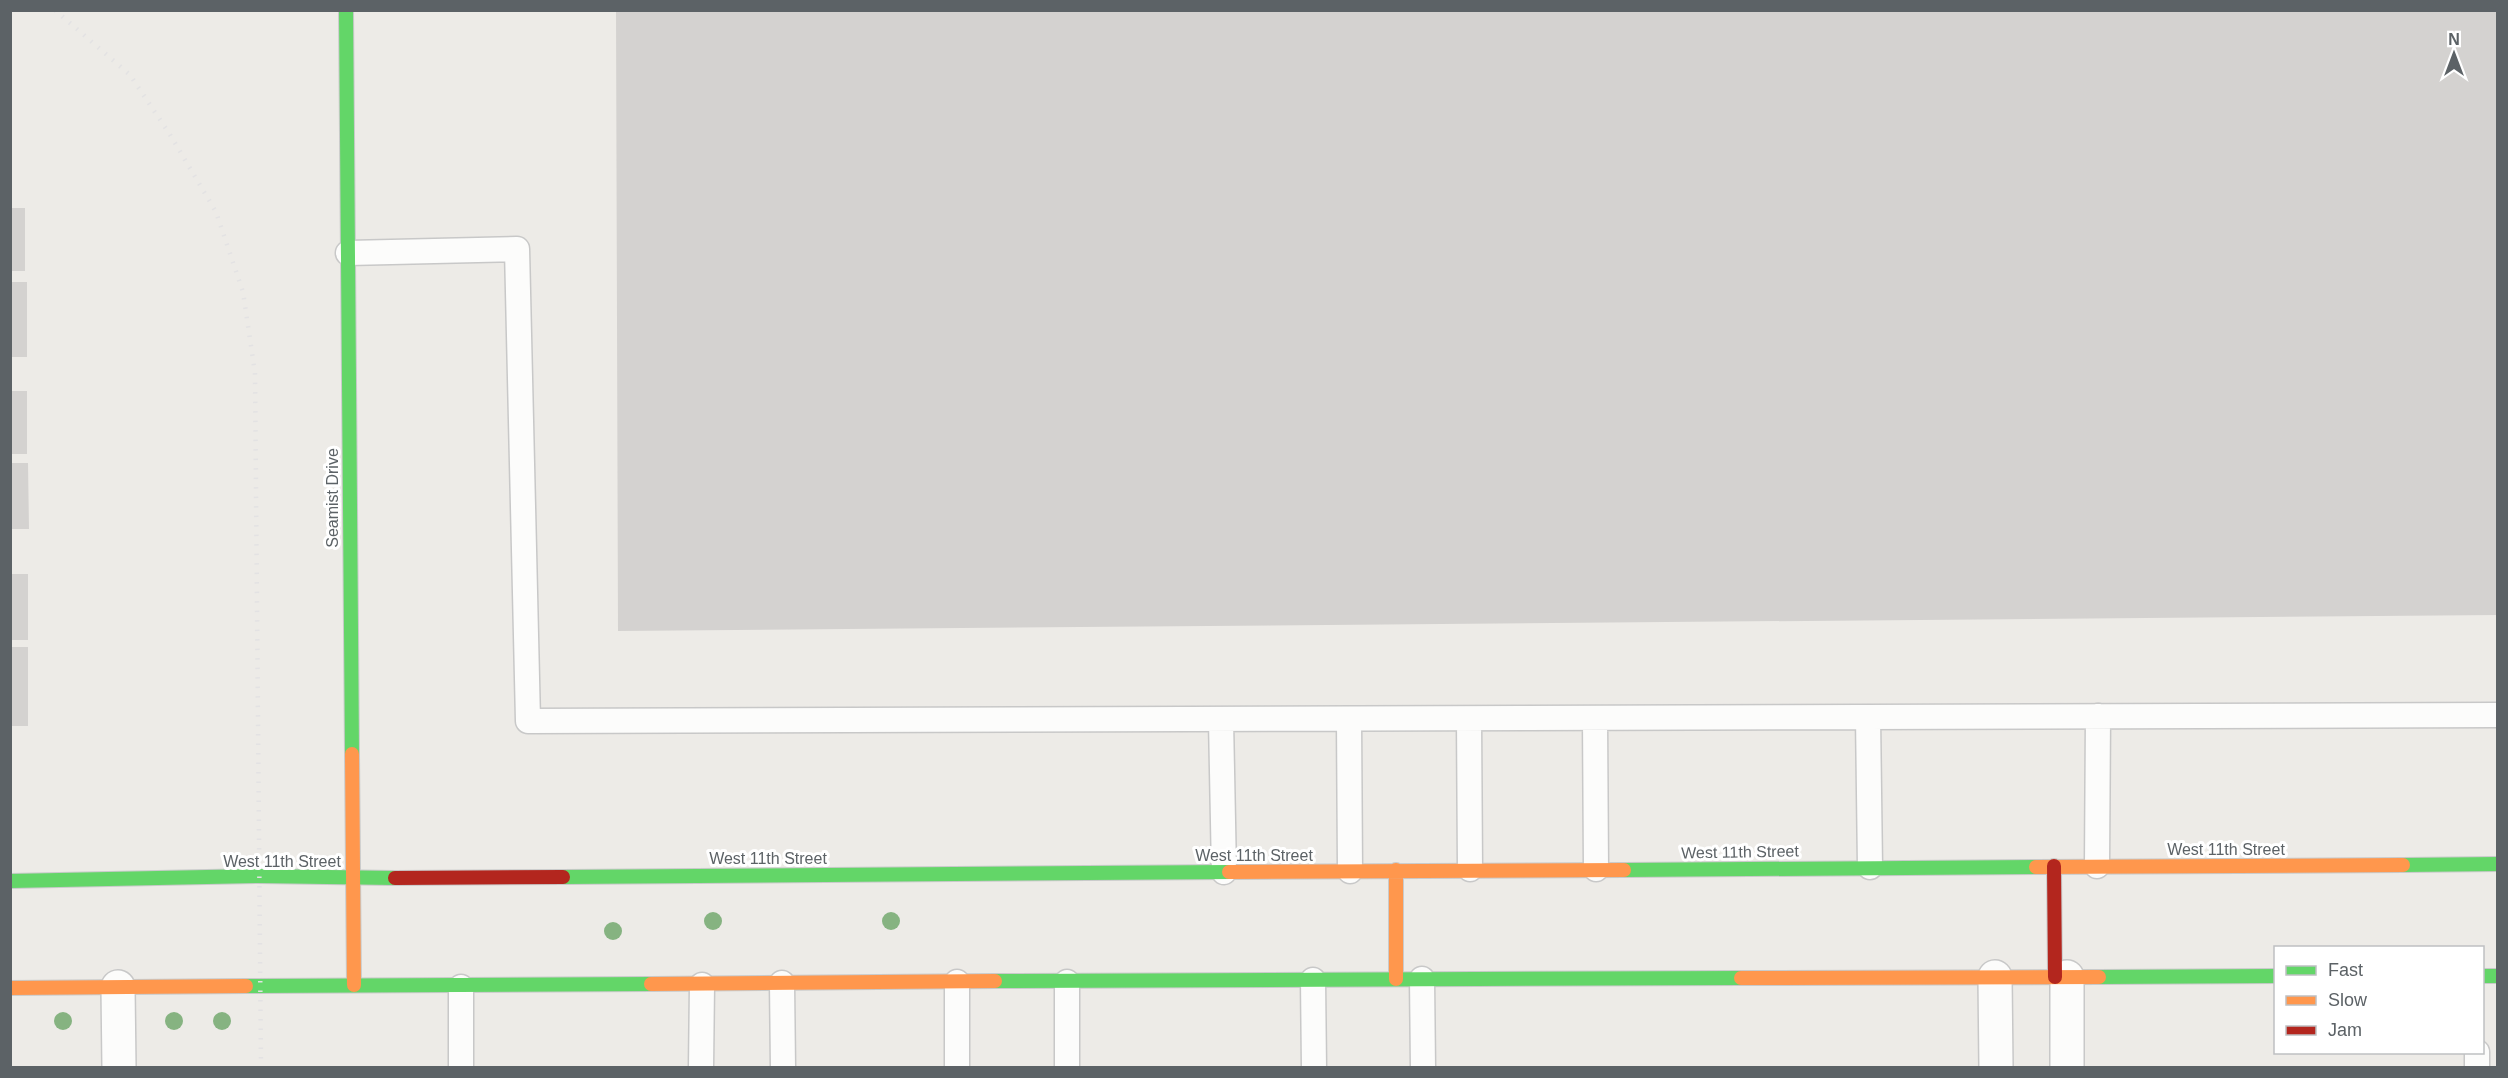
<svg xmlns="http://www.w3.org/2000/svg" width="2508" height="1078" viewBox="0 0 2508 1078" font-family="Arial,sans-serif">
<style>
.building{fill:#d4d2d0}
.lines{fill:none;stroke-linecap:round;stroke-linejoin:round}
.lane-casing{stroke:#c8c8c8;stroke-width:27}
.street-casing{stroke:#c8c8c8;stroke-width:36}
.fast-casing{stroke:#c9caca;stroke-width:16}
.slow-casing{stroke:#c9caca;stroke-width:16}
.jam-casing{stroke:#c9caca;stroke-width:16}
.lane{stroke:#fcfcfb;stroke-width:24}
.street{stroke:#fcfcfb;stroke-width:33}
.fast{stroke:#63d668;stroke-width:14}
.slow{stroke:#ff974d;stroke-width:14}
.jam{stroke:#b3261e;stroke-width:14}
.rail{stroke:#e3e2e3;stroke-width:4.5;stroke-dasharray:1.5 8;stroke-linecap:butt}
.tree{fill:#86b381}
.labels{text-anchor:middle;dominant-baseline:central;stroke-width:6;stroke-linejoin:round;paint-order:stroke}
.street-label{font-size:16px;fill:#5c6266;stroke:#fff}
</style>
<rect width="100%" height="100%" fill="#edebe7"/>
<path class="building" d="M616,10H2498V615L618,631Z
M10,208H25V271H10Z
M10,282H27V357H10Z
M10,391H27V454H10Z
M10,463H28L29,529H10Z
M10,574H28V640H10Z
M10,647H28V726H10Z"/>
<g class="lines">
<g class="lane-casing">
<path id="lane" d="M348,253L517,249L528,721L2498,715
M1868,717L1870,867
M1595,718L1596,869
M1349,719L1350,871
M1469,719L1470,869
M1221,720L1224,872
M2097,866L2098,716
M1422,979L1423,1068
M1313,980L1314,1068
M957,982V1068
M1067,982V1068
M782,983L783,1068
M461,987V1068
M2477,1052V1068
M701,1068L702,985"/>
</g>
<g class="street-casing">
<path id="street" d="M1995,977L1996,1068
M2067,977V1068
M118,987L119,1068"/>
</g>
<g class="fast-casing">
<path id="fast" d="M346,10L352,754
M2403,865L2498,864
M1624,870L2036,867
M563,877L1229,872
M10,881L258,876L395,878
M2482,976H2498
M2099,977L2276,976
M995,981L1741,978
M246,986L651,984"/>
</g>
<g class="slow-casing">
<path id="slow" d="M352,754L354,985
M2036,867L2403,865
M1396,870V979
M1229,872L1624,870
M1741,978L2099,977
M651,984L995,981
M10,988L246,986"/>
</g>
<g class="jam-casing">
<path id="jam" d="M2054,866L2055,977
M395,878L563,877"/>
</g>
<use href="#lane" class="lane"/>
<use href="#street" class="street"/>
<use href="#fast" class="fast"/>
<use href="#slow" class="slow"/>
<use href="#jam" class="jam"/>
<path class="rail" d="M55,10L130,75L169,133L216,212L243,292L255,373L261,1068"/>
</g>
<g class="tree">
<circle cx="713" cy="921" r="9"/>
<circle cx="891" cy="921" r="9"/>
<circle cx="613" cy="931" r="9"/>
<circle cx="63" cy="1021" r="9"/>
<circle cx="174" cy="1021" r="9"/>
<circle cx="222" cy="1021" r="9"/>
</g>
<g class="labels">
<g class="street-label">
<text transform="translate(332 498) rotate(-90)">Seamist Drive</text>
<text x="2226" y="849">West 11th Street</text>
<text transform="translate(1740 852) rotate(-1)">West 11th Street</text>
<text x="1254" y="855">West 11th Street</text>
<text x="768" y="858">West 11th Street</text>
<text x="282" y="861">West 11th Street</text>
</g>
</g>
<rect width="2508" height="1078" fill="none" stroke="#5c6266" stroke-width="24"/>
<rect x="2274" y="946" width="210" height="108" fill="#ffffff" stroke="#bec0c2" stroke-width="1.5"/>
<rect x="2286" y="966" width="30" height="9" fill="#63d668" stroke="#bec0c2" stroke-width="1.5"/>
<text x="2328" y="976" font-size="18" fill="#5c6266">Fast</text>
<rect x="2286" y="996" width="30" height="9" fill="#ff974d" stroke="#bec0c2" stroke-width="1.5"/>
<text x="2328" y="1006" font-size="18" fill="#5c6266">Slow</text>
<rect x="2286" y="1026" width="30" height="9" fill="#b3261e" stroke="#bec0c2" stroke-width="1.5"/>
<text x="2328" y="1036" font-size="18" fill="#5c6266">Jam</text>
<g transform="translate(2454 54)" stroke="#ffffff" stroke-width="4.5" paint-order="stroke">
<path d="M0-4.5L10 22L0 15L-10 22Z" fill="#5c6266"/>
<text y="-9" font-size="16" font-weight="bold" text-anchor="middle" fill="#5c6266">N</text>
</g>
</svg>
